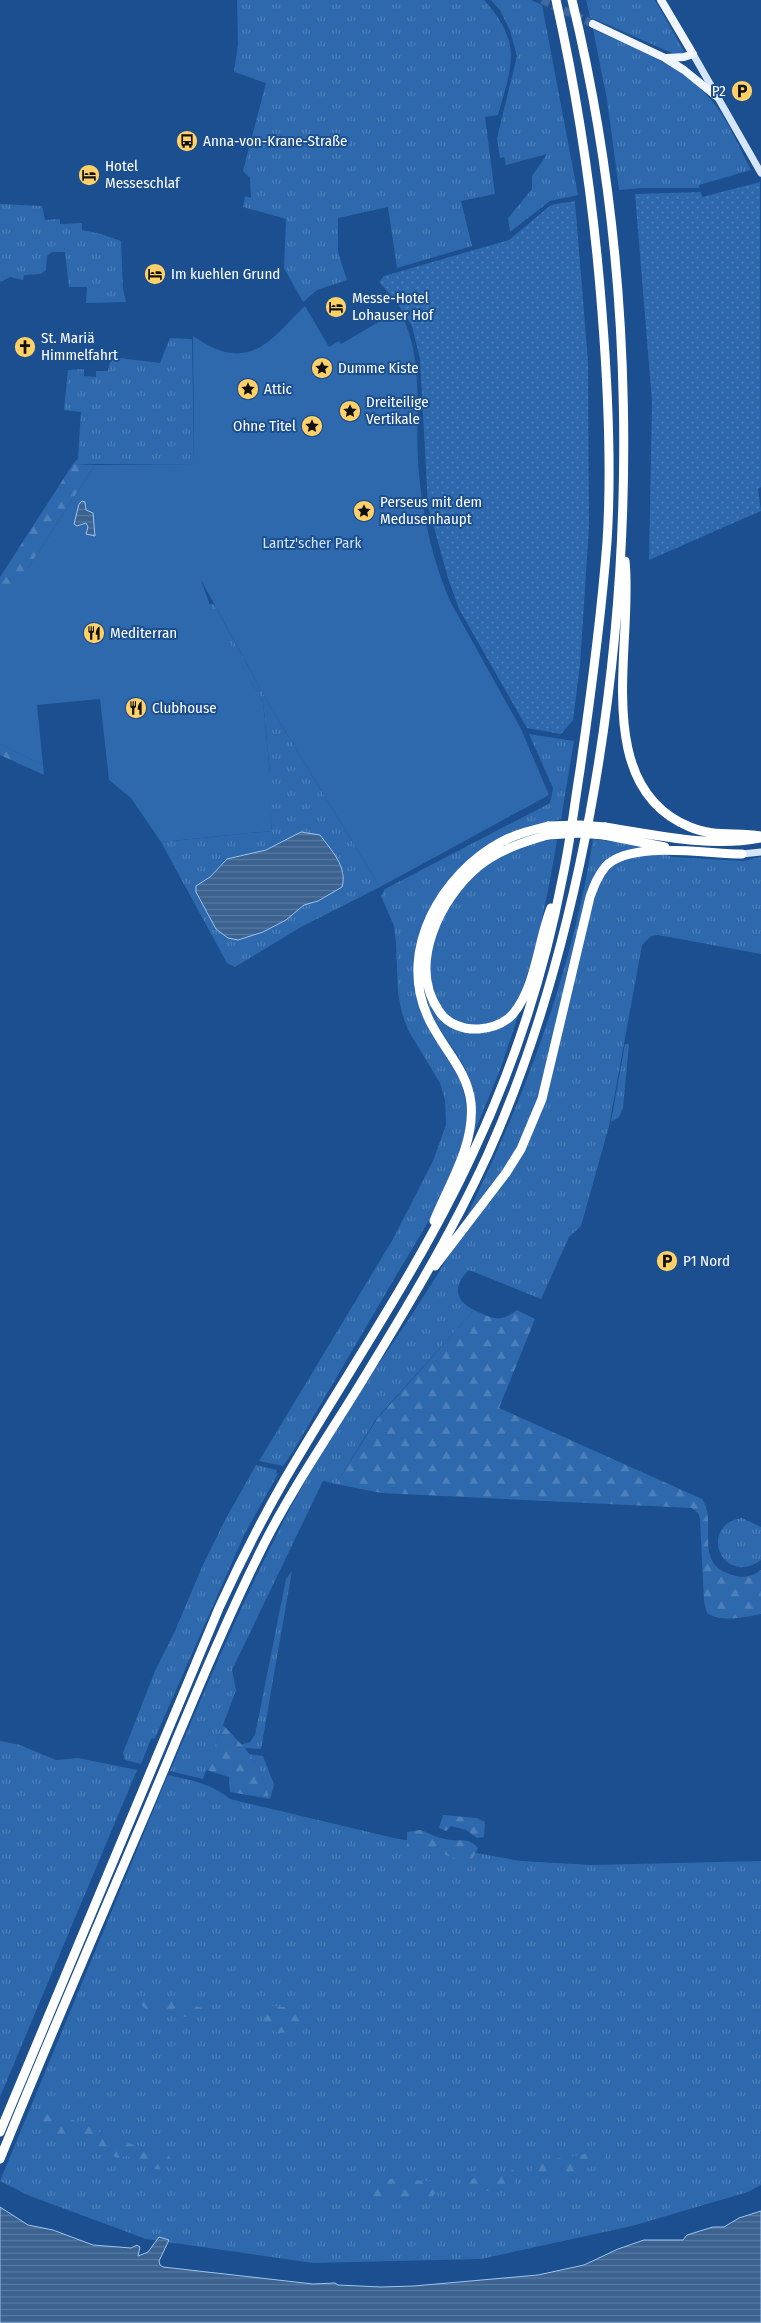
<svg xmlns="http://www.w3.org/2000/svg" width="761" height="2323" viewBox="0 0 761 2323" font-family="'Fira Sans Condensed',sans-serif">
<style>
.grass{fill:url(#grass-tufts);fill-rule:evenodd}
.forest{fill:url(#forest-firs)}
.park{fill:#2e69ad}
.garden{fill:url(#garden-dots)}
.water{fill:url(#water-rules);stroke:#9cc4f0}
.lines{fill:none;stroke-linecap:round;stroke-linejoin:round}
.primary-tunnel{stroke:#3d69a0;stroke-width:8;stroke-dasharray:8 4;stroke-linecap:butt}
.secondary{stroke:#d6e6fa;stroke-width:7}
.primary{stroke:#f0f6ff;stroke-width:8}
.highway{stroke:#fff;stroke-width:9}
.highway-bridge{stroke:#fff;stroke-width:9}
.labels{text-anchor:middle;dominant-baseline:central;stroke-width:4;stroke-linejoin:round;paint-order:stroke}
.poi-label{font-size:15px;fill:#fff;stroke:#1b4f8f;text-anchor:start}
.park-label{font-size:15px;fill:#cfe3fa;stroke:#1b4f8f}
</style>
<defs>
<pattern id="grass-tufts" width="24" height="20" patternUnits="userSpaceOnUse" patternTransform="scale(1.25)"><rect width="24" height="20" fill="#2e69ad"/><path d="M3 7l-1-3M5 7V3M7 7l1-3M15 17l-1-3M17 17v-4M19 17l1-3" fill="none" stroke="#4d80b9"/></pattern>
<pattern id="forest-firs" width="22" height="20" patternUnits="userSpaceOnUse" patternTransform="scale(1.25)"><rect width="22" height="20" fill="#2e69ad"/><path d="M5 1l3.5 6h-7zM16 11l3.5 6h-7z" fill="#4d80b9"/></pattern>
<pattern id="garden-dots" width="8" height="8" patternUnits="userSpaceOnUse" patternTransform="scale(1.25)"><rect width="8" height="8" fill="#2e69ad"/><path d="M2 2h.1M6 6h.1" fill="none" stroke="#4d80b9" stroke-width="1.8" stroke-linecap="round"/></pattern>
<pattern id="water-rules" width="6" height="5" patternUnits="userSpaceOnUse" patternTransform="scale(1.25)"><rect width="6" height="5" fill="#3c6290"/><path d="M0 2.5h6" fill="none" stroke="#597aa1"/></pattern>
</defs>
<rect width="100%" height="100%" fill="#1b4f8f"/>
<path class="grass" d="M237,0H484C523,44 512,64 498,115L485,117L495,194L461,201L472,246L397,268L388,207L338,218V252L347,280L317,290L303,302L284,268L286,219L243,207L245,196L251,198L250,178L243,171L266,83L234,72L238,44Z
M491,0H531L542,5L578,195L550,201L510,232L508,218L532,189V176L547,154L506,165L504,157L500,158L497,138L517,56L510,31L500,10Z
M586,0H655L685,53H672L590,17Z
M593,29C637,50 686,66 716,106C730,125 740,149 751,170L699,185V188H642L619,190L607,100Z
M0,204L42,206L45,220L60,219V224L82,223V230L101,234L121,241L123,289L126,302L86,303L87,287H69L65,252H52L47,256L46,270L41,274L24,275L23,280L10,277L0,282Z
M170,338L192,339L194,464H73L78,458L81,412L64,410L68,370L84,369V376L96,377V371H108L111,357L160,363Z
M206,604H214L271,708L380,887L301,927L235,967L227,963L161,842L272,831L266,773H270L263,702ZM301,832L320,835L344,873L342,887L318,901L304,905L286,920L263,932L238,940L216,929L196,892L226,859L266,850Z
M529,734L574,741L561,819C490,835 431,874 418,950C416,965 412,980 417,995C419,1003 425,1012 429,1019C451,1062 476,1090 463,1141C453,1184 420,1236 397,1274C363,1333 328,1391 294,1450L283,1466L259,1461L393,1239L433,1161L446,1125L445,1100L440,1083L408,1030L402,1013L398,993L396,942L394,926L381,896L385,889L550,803L553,788Z
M557,839C552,874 532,985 511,1010C500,1022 482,1028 466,1024C448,1020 437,1005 432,987C418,933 469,868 516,848C529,843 543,841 557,839Z
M593,839L645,846L672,857L743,861L761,857V954L658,935L651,936L642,945L609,1126L581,1226L569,1237L541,1299L469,1270C453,1285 454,1300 474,1310L376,1419L336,1484L323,1481L232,1670L236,1690L203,1779L170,1771C216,1665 260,1558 318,1458C356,1392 403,1332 442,1267C456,1244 466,1217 478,1192C531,1081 574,961 593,839Z
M424,987C439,1034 482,1049 519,1013L500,1070L472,1138C472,1118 475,1095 468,1076C456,1044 428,1025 424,987Z
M625,1044H629L623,1108L619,1117L611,1122Z
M256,1465L277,1470L276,1473L278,1474L244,1535L155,1738L151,1739L141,1764L125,1760L123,1753L155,1671L175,1631L202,1567L225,1520Z
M742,1518L761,1527V1560C722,1588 697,1525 742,1518Z
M292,1571L261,1749L245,1748L241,1745L250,1742L255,1735L286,1579Z
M0,1741L20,1745L56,1760L78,1758L137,1770L0,2097Z
M249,1754L263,1756L274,1785L270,1799L258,1767Z
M168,1775C191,1780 212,1784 230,1799L394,1838L521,1861L591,1865L761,1861V2185L748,2192L632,2226L481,2259L313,2263L146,2239L30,2196L0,2181Z"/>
<path class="forest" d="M73,464L95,465L28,568L0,648V577Z
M0,744L43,765L44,775L0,755Z
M474,1310C493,1318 499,1324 517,1310L535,1319L499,1408L702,1499C719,1523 690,1566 736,1576C744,1578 754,1576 761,1570V1614C745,1617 721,1623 707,1613L704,1602L700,1519L698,1513L692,1508L381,1493L336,1484L377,1419Z
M223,1725L245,1748L258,1767L270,1799L230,1792L229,1777L206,1770Z
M443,1815L477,1818L485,1822L484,1837L477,1838L466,1830L451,1826L446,1831L439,1828Z
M420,1830C429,1833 442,1840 452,1840C464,1841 469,1838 478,1848L473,1858C455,1864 448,1853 431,1850C423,1849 416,1849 407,1846V1832Z
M136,1999L181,2001L202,2008L199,2016C184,2020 184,2015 171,2013C165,2011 156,2014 150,2014Z
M272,2006L294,2008L307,2018L296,2032L278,2033L265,2025L266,2008Z
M43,2111L95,2127L105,2138L166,2152L171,2159L163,2170L150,2168L128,2156L117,2158L87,2142L58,2135L37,2124L35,2120Z
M599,2151L606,2154L605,2162L543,2180H537L531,2169C552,2155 575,2158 599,2151Z
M513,2170L517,2174L514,2185L488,2191L467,2192L466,2180Z
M391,2179L430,2181L441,2185L431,2199L371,2197L373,2184Z"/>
<path class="park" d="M305,306L329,347L339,341L341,344L399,310C425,357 415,409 418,460C421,509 431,556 450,601L521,729L549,795L380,887L271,708L201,580L214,616L263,702L270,773L267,774L272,831L161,842L131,798L109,780L100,699L37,705L43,765L0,744V611L95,465L194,464L193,336C224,357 248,362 277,334C287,325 295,315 305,306Z"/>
<path class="garden" d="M760,182L761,487L758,489L761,511L649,560L652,401L635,194L701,192L702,197Z
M575,201L588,362L589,527L580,665L573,720L561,734L527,728L459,609L448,578L428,506L420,359L412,326L396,301L379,282L384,276L509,240L551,205Z"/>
<path class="water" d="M82,501L85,502L86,510L93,513L95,536L86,534L88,527L86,523L77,526L74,524L79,504Z
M301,832L320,835C331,850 348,867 342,887L318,901L304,905L286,920L263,932L238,940L228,938L216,929L196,892V886L210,877L227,859L266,850Z
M0,2207L28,2225L53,2230L93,2245L131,2248L137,2245L140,2247L138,2256L148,2252L159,2237L169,2240L159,2261L160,2265L163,2267L313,2284L335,2283L338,2285L381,2287L414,2286L538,2275L584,2265L618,2249L644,2240H683L687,2235L713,2227H724L739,2218L761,2211V2323H0Z"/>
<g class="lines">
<path class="primary-tunnel" d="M542,0L593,24"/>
<path class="secondary" d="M693,54L761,173
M742,854L761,852"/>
<path class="primary" d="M661,0L693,54L684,57L666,58
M593,24L665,58L684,70L716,96"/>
<path class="highway" d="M625,561C634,643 589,786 690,827C713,837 737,832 761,836
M605,827C656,835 710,848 761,838
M548,835C523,842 499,850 479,866C440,898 407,965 439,1011C447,1024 464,1030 479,1029C491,1028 504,1024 513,1014C536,986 538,941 551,908
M604,835L665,847
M434,1221C449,1184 475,1145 471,1103C467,1068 440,1046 427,1015C398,949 442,874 501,842C516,834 532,830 548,826
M435,1266L506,1173L521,1149L542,1099L590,897C594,886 598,875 606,866C631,840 707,854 742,854
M0,2132L219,1608C239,1564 261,1521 285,1479C348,1371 419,1269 472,1155C513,1068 544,974 562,880C570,844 574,807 580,770C591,694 601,619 607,542C612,465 608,388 602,312C594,206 579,103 556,0
M0,2159C48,2041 98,1925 148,1808C185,1720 221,1630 264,1544C292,1489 327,1438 359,1386C405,1311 451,1235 488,1154C537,1045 568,930 590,813C639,547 636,263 572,0"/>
<path class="highway-bridge" d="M548,826L580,825L605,827
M548,835L579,833L604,835"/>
</g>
<defs>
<g id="parking-disc" transform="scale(1.125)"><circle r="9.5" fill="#ffd166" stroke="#1b4f8f"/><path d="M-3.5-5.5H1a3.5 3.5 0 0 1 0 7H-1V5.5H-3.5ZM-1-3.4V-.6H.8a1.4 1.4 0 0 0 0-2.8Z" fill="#111"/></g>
<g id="bus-disc" transform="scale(1.125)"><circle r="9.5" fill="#ffd166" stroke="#1b4f8f"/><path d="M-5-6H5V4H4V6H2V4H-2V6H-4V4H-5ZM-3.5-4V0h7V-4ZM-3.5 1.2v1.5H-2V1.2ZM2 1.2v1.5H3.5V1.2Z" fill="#111"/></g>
<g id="hotel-disc" transform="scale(1.125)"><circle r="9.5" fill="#ffd166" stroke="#1b4f8f"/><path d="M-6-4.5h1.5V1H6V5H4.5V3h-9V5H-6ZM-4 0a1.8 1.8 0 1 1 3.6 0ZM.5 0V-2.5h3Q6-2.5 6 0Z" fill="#111"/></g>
<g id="church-disc" transform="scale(1.125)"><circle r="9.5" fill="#ffd166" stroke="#1b4f8f"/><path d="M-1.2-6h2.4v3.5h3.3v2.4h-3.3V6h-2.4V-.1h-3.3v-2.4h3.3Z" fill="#111"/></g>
<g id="sight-disc" transform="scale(1.125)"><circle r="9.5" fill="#ffd166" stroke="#1b4f8f"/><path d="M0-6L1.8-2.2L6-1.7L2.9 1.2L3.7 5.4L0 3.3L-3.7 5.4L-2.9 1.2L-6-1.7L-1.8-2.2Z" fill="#111"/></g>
<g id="restaurant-disc" transform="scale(1.125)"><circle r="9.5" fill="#ffd166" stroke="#1b4f8f"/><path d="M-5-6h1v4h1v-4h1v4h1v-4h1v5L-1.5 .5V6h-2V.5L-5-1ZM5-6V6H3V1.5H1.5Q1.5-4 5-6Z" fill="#111"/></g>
</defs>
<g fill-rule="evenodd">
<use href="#parking-disc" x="742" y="91"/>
<use href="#bus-disc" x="187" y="141"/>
<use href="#hotel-disc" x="89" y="175"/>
<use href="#hotel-disc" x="155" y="274"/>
<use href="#hotel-disc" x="336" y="307"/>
<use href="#church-disc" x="25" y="347"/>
<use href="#sight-disc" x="322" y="368"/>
<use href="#sight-disc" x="248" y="389"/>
<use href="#sight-disc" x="350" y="411"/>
<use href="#sight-disc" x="312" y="426"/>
<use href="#sight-disc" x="364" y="511"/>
<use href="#restaurant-disc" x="94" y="633"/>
<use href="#restaurant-disc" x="136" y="708"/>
<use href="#parking-disc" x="667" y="1261"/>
</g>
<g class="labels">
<g class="poi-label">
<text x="726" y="91" text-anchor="end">P2</text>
<text x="203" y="141">Anna-von-Krane-Straße</text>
<text x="105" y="166">Hotel<tspan x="105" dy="17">Messeschlaf</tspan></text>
<text x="171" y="274">Im kuehlen Grund</text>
<text x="352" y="298">Messe-Hotel<tspan x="352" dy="17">Lohauser Hof</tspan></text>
<text x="41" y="338">St. Mariä<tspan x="41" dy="17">Himmelfahrt</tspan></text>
<text x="338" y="368">Dumme Kiste</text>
<text x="264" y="389">Attic</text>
<text x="366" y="402">Dreiteilige<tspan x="366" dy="17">Vertikale</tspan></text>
<text x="296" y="426" text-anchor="end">Ohne Titel</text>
<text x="380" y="502">Perseus mit dem<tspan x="380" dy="17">Medusenhaupt</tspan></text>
<text x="110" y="633">Mediterran</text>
<text x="152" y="708">Clubhouse</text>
<text x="683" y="1261">P1 Nord</text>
</g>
<g class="park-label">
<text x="312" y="543">Lantz'scher Park</text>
</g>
</g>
</svg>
